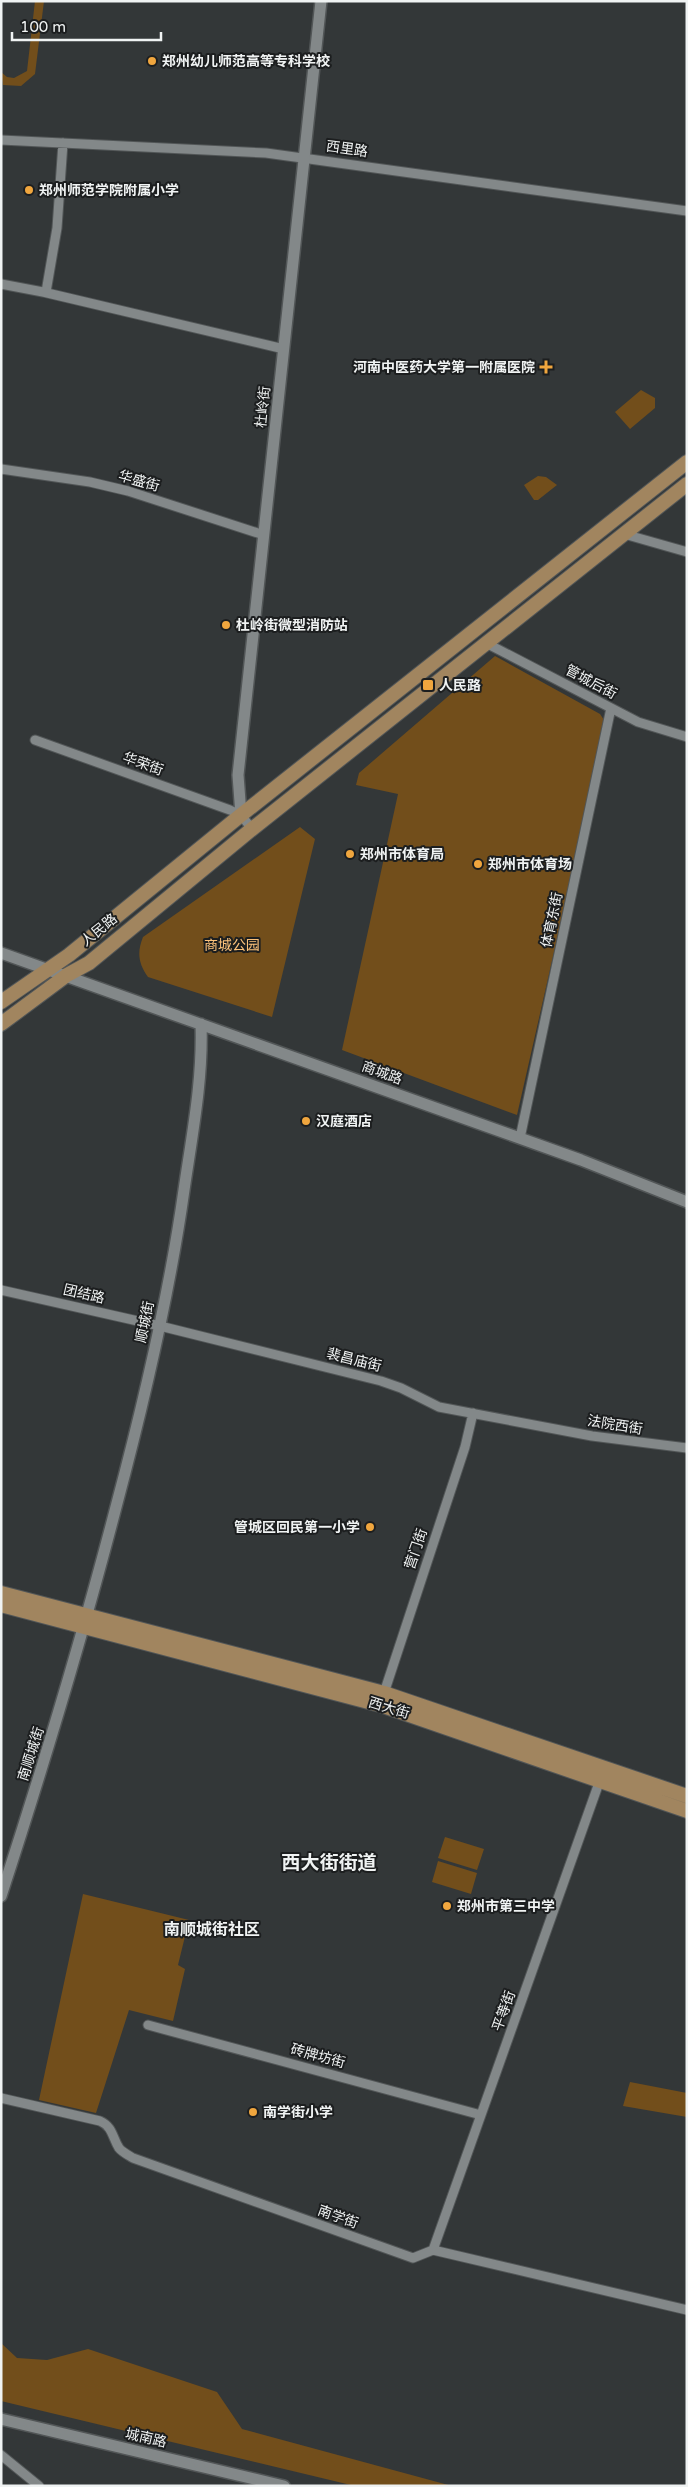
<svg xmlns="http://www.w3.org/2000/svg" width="688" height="2487" viewBox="0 0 688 2487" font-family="'Varela Round','Noto Sans SC',sans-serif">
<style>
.green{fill:#724e1b}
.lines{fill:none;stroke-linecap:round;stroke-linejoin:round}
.minor-casing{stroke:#525657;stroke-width:11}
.tertiary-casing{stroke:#525657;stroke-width:14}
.primary-casing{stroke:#525657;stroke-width:16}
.minor{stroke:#838889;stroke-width:9}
.tertiary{stroke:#838889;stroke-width:11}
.primary{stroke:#a1855f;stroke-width:14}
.poi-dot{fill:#f0a63e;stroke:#1c1e1f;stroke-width:2}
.labels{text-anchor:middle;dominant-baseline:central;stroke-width:4;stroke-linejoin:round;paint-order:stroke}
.poi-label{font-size:14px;font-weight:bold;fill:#f0f3f3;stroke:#1c1e1f;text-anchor:start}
.street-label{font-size:14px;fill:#f0f3f3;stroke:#1c1e1f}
.park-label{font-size:14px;fill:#fcc27b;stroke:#1c1e1f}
.quarter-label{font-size:16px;font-weight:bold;fill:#f0f3f3;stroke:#1c1e1f}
.district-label{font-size:19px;font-weight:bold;fill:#f0f3f3;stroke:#1c1e1f}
</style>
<rect width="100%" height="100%" fill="#333738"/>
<path class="green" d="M35,1H44L35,74L21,86L3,85L1,72L7,77L14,78L27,71Z
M641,390L655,398V408L630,429L615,412Z
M538,476L546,477L557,485L538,500H534L524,485Z
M495,656L600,714L606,723L517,1115L342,1050L398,794L356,785L359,773Z
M300,827L315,839L272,1017L148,977C138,963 137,952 143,937Z
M445,1837L484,1849L477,1870L438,1858Z
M438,1861L477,1873L471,1894L432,1882Z
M83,1894L189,1920L178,1965L185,1969L173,2021L129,2010L96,2113L39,2100Z
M630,2082L687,2093V2117L623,2106Z
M1,2343L17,2358L47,2360L88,2349L217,2392L242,2429L452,2486H355L1,2401Z"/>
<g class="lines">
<g class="minor-casing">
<path id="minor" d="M1,140L266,153L687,211
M1,284L43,292L284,349
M46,292L57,228L63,143
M1,469L90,482L128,491L264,535
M624,534L687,552
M486,643L638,722L687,737
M35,740L230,810L241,815L252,829
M520,1138L611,708
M1,1290L160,1326L381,1381L401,1388L439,1407L592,1436L687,1448
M384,1693L465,1447L473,1413
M148,2025L481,2115
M1,2098L100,2121C113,2127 112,2137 119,2148C122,2152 128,2155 133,2158L413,2258L433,2250L687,2310
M433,2250L600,1780
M1,2455L39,2486"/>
</g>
<g class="tertiary-casing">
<path id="tertiary" d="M241,815L238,775L321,1
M1,953L581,1160L687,1202
M1,1896C43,1767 82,1638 116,1507C144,1402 169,1297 184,1190C192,1135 203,1080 201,1024
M1,2419L284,2486"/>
</g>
<g class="primary-casing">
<path id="primary" d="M1,1002L69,955L241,815L687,462
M1,1024L67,975L89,963L252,829L687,484
M1,1593L384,1693L687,1796
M1,1605L380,1705L687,1811"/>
</g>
<use href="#minor" class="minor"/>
<use href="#tertiary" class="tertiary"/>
<use href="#primary" class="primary"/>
</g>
<g class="poi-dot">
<circle cx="152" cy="61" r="5"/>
<circle cx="29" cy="190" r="5"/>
<path d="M543.5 359.5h5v5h5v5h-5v5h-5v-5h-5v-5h5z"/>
<circle cx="226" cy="625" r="5"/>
<rect x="422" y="679" width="12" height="12" rx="2.5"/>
<circle cx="350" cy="854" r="5"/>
<circle cx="478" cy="864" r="5"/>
<circle cx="306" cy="1121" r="5"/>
<circle cx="370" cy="1527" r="5"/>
<circle cx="447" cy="1906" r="5"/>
<circle cx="253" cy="2112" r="5"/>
</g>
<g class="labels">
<g class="poi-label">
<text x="162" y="61">郑州幼儿师范高等专科学校</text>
<text x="39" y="190">郑州师范学院附属小学</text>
<text x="535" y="367" text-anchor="end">河南中医药大学第一附属医院</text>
<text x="236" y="625">杜岭街微型消防站</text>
<text x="439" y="685">人民路</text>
<text x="360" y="854">郑州市体育局</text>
<text x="488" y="864">郑州市体育场</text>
<text x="316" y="1121">汉庭酒店</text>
<text x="360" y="1527" text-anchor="end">管城区回民第一小学</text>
<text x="457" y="1906">郑州市第三中学</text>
<text x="263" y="2112">南学街小学</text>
</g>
<g class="street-label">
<text transform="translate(347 149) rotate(8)">西里路</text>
<text transform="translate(263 407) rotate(-84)">杜岭街</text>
<text transform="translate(139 481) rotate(16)">华盛街</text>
<text transform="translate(591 682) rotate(28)">管城后街</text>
<text transform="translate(143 764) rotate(20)">华荣街</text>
<text transform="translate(552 920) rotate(-78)">体育东街</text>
<text transform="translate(99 930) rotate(-39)">人民路</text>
<text transform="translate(382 1073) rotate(20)">商城路</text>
<text transform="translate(84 1294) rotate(13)">团结路</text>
<text transform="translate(145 1322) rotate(-78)">顺城街</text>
<text transform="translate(354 1360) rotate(14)">裴昌庙街</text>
<text transform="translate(615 1425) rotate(9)">法院西街</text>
<text transform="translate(416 1549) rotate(-71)">营门街</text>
<text transform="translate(389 1708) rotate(17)">西大街</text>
<text transform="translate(31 1754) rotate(-72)">南顺城街</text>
<text transform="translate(504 2011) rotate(-70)">平等街</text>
<text transform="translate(318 2056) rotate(15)">砖牌坊街</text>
<text transform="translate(338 2217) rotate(20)">南学街</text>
<text transform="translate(146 2438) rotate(13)">城南路</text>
</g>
<g class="park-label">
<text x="232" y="945">商城公园</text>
</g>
<g class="quarter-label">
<text x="212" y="1930">南顺城街社区</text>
</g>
<g class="district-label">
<text x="329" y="1863">西大街街道</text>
</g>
</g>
<rect width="688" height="2487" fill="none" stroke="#f0f3f3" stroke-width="5"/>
<path d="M12 32v8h149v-8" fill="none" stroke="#f0f3f3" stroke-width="2.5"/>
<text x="20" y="32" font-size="15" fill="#f0f3f3" stroke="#1c1e1f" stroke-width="4" paint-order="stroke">100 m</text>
</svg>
